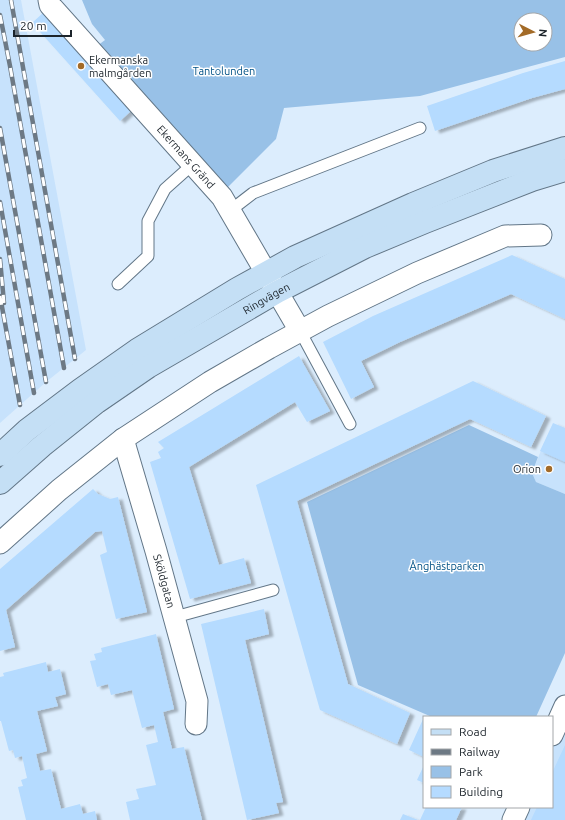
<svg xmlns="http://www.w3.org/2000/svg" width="565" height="820" viewBox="0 0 565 820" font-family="Ubuntu,sans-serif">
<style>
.built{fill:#c7e2fc}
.green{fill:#98c1e7;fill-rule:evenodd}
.building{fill:#b5dbff;filter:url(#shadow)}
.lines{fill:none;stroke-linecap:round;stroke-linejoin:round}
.service-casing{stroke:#627687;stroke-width:13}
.minor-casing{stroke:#627687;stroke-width:23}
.secondary-casing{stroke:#627687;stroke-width:24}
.service{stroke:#fff;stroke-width:11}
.minor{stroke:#fff;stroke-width:21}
.secondary{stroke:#c4dff5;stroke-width:22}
.rail-casing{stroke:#6d7984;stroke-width:4.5}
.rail{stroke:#fff;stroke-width:3;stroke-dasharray:9;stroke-linecap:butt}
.poi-dot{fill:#a36b28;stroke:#fff;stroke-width:1.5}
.labels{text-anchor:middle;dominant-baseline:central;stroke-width:3;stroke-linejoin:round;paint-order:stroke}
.poi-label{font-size:11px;fill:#1c242b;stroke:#fff;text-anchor:start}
.park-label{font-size:11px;fill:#005185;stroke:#fff}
.street-label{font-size:11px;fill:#1c242b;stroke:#fff}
</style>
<defs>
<filter id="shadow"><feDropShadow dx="4.5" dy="2.5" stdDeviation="1" flood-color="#0004"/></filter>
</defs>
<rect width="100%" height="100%" fill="#dcedfd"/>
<path class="built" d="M0,0H21L86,350L46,382L0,423Z
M544,443L565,452V494L536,482L532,473Z
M565,697V820H509L514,807H552V725Z"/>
<path class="green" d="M82,0H565V57L420,96L284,108L276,139L228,187L97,46L105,40L92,24ZM521,20H545V44H521Z
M469,425L538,457L532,473L536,482L565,494V653L536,717H432L358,685L307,502Z"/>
<path class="building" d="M44,12L132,110L120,121L32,23Z
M565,61V89L532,98L435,131L427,106L523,73Z
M512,255L565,279V319L511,294L400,342L361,361L374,387L351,399L323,342L373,316Z
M299,356L330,411L307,422L295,402L189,467L219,565L244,558L251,583L190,599L150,462L161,458L158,452L164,448L158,442Z
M473,381L546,416L531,447L470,419L297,501L348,684L410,713L397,744L320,710L256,485Z
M553,423L565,428V462L540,451Z
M93,489L98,494L110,499L118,497L147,612L116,619L100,555L107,552L102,531L95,532L6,610L15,647L0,651V569Z
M264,609L269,634L245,640L283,802L276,803L279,813L247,820L201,624Z
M156,634L174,709L163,712L172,749L184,747L202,820H130L126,802L139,799L136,789L156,785L146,745L158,742L154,725L142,728L132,690L111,695L108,684L97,687L90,661L96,660L94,654L102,652L101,648Z
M46,662L48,672L60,669L66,694L55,697L58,706L37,711L47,751L36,754L40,771L51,769L61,809L80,804L83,814L95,811L97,820H26L18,787L23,786L21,780L27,778L22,756L15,758L13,750L9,751L1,721H0V677L4,676L3,673Z
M424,717V757L409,750Z
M565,745V820H531L537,807H552V773Z
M424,765V783L417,780Z
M426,807H462L456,820H420Z
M403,814L418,820H400Z"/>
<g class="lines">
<g class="service-casing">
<path id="service" d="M231,210L253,193L420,128
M118,284L148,256V221L165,189L193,164
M300,331L350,424
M175,617L273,590"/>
</g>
<g class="minor-casing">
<g id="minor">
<path id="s1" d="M49,0L50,5L222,197L300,331"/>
<path id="s2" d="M123,439L156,551L197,701L196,724"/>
<path d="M0,543L59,490L123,439L210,382L269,348L328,316L417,273L505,236L541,235"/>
<path d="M552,735L565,706"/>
<path d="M513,820L519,807"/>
</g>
</g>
<g class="secondary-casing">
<g id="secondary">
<path d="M0,455L27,430L80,390L137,350L237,289L295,257L413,204L493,171L565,148"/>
<path id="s3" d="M0,483L42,446L97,402L148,367L277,292L365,247L425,222L532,180L565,170"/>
</g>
</g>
<use href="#service" class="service"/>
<use href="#minor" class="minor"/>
<use href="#secondary" class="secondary"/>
<g class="rail-casing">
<path id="rail" d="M11,0L75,359
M0,15L10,66L64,368
M0,128L46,382
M0,202L34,393
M0,259L4,303
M0,296L20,405"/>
</g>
<use href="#rail" class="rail"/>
</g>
<g class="poi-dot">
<circle cx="81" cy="66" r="4"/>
<circle cx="549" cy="469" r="4"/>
</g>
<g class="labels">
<g class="poi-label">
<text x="89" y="60">Ekermanska<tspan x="89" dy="13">malmgården</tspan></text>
<text x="541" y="469" text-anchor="end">Orion</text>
</g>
<g class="park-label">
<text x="224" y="71">Tantolunden</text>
<text x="447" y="566">Ånghästparken</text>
</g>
<g class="street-label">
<text stroke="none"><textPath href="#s1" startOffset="209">Ekermans Gränd</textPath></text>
<text stroke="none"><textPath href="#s3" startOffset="325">Ringvägen</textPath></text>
<text stroke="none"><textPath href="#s2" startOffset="148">Sköldgatan</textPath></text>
</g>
</g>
<rect x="423" y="716" width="130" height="92" fill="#ffffff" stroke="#a4a7aa"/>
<rect x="431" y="729" width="20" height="6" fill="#c4dff5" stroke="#a4a7aa"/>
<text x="459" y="736" font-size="12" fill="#1c242b">Road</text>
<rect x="431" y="749" width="20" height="6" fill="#6d7984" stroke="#a4a7aa"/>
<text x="459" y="756" font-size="12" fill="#1c242b">Railway</text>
<rect x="431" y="766" width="20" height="12" fill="#98c1e7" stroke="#a4a7aa"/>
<text x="459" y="776" font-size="12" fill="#1c242b">Park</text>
<rect x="431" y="786" width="20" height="12" fill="#b5dbff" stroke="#a4a7aa"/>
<text x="459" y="796" font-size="12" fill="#1c242b">Building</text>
<g transform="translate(533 32) rotate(96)"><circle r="19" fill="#ffffff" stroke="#a4a7aa"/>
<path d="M0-3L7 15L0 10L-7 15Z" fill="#a36b28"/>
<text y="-6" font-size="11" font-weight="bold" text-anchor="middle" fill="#1c242b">N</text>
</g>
<path d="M14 30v6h57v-6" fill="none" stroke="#1c242b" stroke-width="2"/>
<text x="20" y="30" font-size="12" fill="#1c242b" stroke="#ffffff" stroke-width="3" paint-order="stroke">20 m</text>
</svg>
